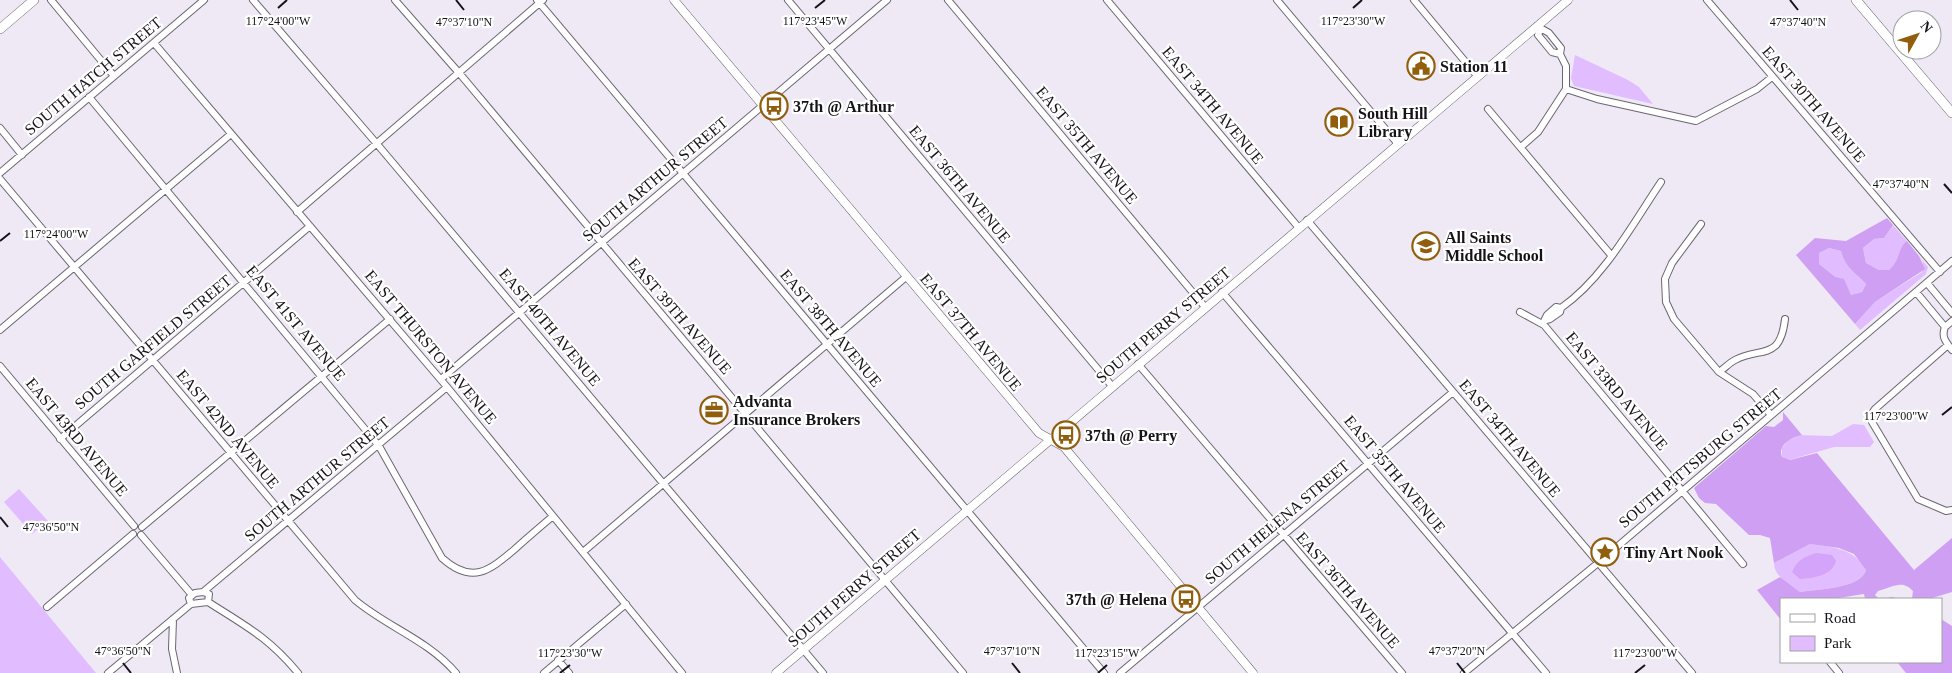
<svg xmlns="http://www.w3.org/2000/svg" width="1952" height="673" viewBox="0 0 1952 673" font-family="'Times New Roman',serif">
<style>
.green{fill:#e1bdff}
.forest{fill:#cf9ff4;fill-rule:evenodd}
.water{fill:#d3a4f9}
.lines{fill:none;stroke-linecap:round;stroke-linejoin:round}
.minor-casing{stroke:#6c6672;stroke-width:8}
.tertiary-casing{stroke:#6c6672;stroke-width:9}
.secondary-casing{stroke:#6c6672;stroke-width:10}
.minor{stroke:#fff;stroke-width:6}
.tertiary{stroke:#fff;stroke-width:8}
.secondary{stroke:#fff;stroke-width:9}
.ticks{fill:none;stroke:#151318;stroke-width:2}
.labels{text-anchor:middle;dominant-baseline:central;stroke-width:4.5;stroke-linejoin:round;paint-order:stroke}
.poi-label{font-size:16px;font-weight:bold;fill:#151318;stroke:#fff;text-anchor:start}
.street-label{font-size:16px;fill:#151318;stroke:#fff}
.ticks-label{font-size:12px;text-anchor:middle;fill:#151318;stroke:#fff;stroke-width:4.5;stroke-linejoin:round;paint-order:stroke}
</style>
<rect width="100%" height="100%" fill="#efe8f5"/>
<path class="green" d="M1575,55L1628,80L1639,87L1653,104L1574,86L1571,78Z
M1893,225L1907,241C1898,246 1901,259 1889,270H1879L1866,263L1863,248L1874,239L1884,238Z
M1829,248L1841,251C1845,268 1855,272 1866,284L1862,292L1851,295L1819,264V253Z
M1919,256L1928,267L1926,274L1860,330L1855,324L1875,302L1922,272L1923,262Z
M1853,424L1864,425L1874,442L1870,447H1834L1789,460L1782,457V448L1788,440L1797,435L1832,436Z
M19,489L48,521L32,534L4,502Z
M1810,544C1832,547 1854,548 1866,570C1861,589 1817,589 1800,592C1790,584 1774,577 1774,563Z
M0,557L96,673H0Z"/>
<path class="forest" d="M1887,218L1893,225L1884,238L1874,239L1863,248L1866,263L1879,270H1889C1901,259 1898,246 1907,241L1919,256L1925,269L1875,302L1855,324L1796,255L1815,238L1846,241ZM1829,248L1841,251C1845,268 1855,272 1866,284L1862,292L1851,295L1844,279L1835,277L1819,264V253Z
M1783,412L1802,435C1792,436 1777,446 1782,457L1790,460L1817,453L1914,570L1952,538V592L1929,599H1912L1913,591C1902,579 1893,587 1878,591L1875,595L1879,599L1893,597L1897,599H1865L1864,594L1832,599H1781V620L1757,590L1780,577L1800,592C1817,589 1861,589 1866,570L1854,554L1839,548L1810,544L1774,563L1770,538L1760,535H1749L1716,504L1705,503L1699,498L1694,488L1766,426L1774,427L1783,420Z
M1941,619L1952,626V673H1906L1897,662H1941Z"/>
<path class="water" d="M1816,553L1832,555L1836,561C1832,576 1813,578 1800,579L1792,572C1797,560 1804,557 1816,553Z"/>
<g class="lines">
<g class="minor-casing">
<path id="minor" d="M51,0L114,76
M253,0L377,144L823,673
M395,0L460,74L963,673
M537,0L1104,673
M788,0L1112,386
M948,0L1205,307
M1107,0L1299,228
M1277,0L1398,144
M1414,0L1478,77
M1707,0L1940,272
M1540,30L1538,35L1552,52L1560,54
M154,43L447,387L682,673
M1566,89L1597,99L1696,121L1757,89L1772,77
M89,97L379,446L442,558C472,585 489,571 515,549C527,538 540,527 553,516
M1488,109L1611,255
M0,128L22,155
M1522,146L1538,132L1566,89V66L1560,54L1561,48L1549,33L1537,26
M0,173L204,0
M0,179L355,600C387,627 428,640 456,673
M297,212L543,0
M1307,220L1692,673
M1701,224L1672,263L1665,279L1666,302L1674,319L1719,372L1753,394L1771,415
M1927,283L1952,313
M1222,292L1546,673
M1916,292L1945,327C1941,337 1946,342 1952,350
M1520,312L1544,325L1743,564
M1546,320L1550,319L1560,312L1561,308C1604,278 1632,225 1661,182
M1544,321L1547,315L1556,307L1561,308
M1945,327L1952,321
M0,330L231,134
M1948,345L1875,409L1871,415L1872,422L1918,499L1946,511L1952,510
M1138,364L1402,673
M0,366L134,526
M1719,372C1724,369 1729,363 1735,360C1761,346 1780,362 1785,319
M441,379L887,0
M60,439L310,226
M142,527L390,319
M141,535L192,595
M583,552L906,277
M203,592L447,387
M203,592L209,594L208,602L191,604L189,598L195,593Z
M208,602C246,626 269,638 298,673
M47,607L133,534
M173,619L172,649L177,673
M558,660L569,673
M1830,662L1839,673
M108,673L191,604
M544,673L626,604
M1120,673L1453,392
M1464,673L1598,563L1952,261"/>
</g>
<g class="tertiary-casing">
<path id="tertiary" d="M674,0L1039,433L1064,447L1253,673
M776,673L1568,0"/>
</g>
<g class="secondary-casing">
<path id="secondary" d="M1856,0L1952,113
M0,29L34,0"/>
</g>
<use href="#minor" class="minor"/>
<use href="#tertiary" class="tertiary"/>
<use href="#secondary" class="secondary"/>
</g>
<path class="ticks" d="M456,0L464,10M1790,0L1798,10M278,8L287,0M815,8L825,0M1353,8L1362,0M1944,184L1952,193M0,241L10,233M1942,415L1952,407M0,517L8,527M123,663L131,673M1012,663L1020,673M1457,663L1465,673M560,673L570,665M1098,673L1107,665M1635,673L1645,665"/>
<defs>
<g id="civic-ring" transform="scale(1.4375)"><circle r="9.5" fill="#fff" stroke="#915e0e" stroke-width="1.5"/><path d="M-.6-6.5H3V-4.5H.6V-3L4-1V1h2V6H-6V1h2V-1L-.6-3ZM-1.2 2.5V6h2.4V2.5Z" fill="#915e0e"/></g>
<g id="bus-ring" transform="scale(1.4375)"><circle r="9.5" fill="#fff" stroke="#915e0e" stroke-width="1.5"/><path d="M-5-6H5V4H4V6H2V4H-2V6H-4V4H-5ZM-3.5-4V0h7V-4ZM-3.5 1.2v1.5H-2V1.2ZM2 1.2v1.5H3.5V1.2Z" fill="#915e0e"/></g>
<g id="library-ring" transform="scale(1.4375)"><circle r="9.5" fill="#fff" stroke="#915e0e" stroke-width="1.5"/><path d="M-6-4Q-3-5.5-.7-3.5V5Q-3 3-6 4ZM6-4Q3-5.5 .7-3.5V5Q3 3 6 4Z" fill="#915e0e"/></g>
<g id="school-ring" transform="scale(1.4375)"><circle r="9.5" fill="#fff" stroke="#915e0e" stroke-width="1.5"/><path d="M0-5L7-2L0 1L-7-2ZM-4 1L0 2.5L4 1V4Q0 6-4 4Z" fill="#915e0e"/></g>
<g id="office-ring" transform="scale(1.4375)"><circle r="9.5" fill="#fff" stroke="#915e0e" stroke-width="1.5"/><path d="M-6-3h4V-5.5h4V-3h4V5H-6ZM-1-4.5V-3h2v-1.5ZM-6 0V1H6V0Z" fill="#915e0e"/></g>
<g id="sight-ring" transform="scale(1.4375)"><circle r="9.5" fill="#fff" stroke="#915e0e" stroke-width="1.5"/><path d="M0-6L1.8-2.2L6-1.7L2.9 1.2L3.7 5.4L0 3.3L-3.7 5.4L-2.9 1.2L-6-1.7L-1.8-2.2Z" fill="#915e0e"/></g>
</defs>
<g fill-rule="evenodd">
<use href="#civic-ring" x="1421" y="66"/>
<use href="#bus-ring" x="774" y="106"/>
<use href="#library-ring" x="1339" y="122"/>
<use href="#school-ring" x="1426" y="246"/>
<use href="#office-ring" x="714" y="410"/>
<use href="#bus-ring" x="1066" y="435"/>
<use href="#sight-ring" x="1605" y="552"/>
<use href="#bus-ring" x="1186" y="599"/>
</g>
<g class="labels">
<g class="poi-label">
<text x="1440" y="66">Station 11</text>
<text x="793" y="106">37th @ Arthur</text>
<text x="1358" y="113">South Hill<tspan x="1358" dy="18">Library</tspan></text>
<text x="1445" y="237">All Saints<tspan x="1445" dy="18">Middle School</tspan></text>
<text x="733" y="401">Advanta<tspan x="733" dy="18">Insurance Brokers</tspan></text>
<text x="1085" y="435">37th @ Perry</text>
<text x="1624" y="552">Tiny Art Nook</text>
<text x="1167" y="599" text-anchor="end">37th @ Helena</text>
</g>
<g class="street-label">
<text transform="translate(93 76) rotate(-40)">SOUTH HATCH STREET</text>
<text transform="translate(1814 104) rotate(49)">EAST 30TH AVENUE</text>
<text transform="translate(1213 105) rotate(50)">EAST 34TH AVENUE</text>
<text transform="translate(1087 145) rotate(50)">EAST 35TH AVENUE</text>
<text transform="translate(655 179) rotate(-40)">SOUTH ARTHUR STREET</text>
<text transform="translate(960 184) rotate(50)">EAST 36TH AVENUE</text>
<text transform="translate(680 316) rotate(49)">EAST 39TH AVENUE</text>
<text transform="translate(296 323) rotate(50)">EAST 41ST AVENUE</text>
<text transform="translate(1163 325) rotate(-40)">SOUTH PERRY STREET</text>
<text transform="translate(550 327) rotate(50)">EAST 40TH AVENUE</text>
<text transform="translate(831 328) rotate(50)">EAST 38TH AVENUE</text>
<text transform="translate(971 332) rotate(50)">EAST 37TH AVENUE</text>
<text transform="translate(153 342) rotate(-40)">SOUTH GARFIELD STREET</text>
<text transform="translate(431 347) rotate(50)">EAST THURSTON AVENUE</text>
<text transform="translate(1617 391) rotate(50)">EAST 33RD AVENUE</text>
<text transform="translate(228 429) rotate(50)">EAST 42ND AVENUE</text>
<text transform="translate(77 437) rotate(50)">EAST 43RD AVENUE</text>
<text transform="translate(1510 438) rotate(50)">EAST 34TH AVENUE</text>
<text transform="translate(1700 458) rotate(-40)">SOUTH PITTSBURG STREET</text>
<text transform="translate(1395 474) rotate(50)">EAST 35TH AVENUE</text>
<text transform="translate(317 479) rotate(-40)">SOUTH ARTHUR STREET</text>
<text transform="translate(1277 522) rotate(-40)">SOUTH HELENA STREET</text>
<text transform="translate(854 588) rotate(-41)">SOUTH PERRY STREET</text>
<text transform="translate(1348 590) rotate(49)">EAST 36TH AVENUE</text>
</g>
</g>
<g class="ticks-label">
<text x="278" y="25">117°24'00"W</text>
<text x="1353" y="25">117°23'30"W</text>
<text x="815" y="25">117°23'45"W</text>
<text x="464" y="26">47°37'10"N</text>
<text x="1798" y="26">47°37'40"N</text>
<text x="1901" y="188">47°37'40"N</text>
<text x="56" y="238">117°24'00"W</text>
<text x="1896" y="420">117°23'00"W</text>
<text x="51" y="531">47°36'50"N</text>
<text x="123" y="655">47°36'50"N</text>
<text x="1012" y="655">47°37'10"N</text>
<text x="1457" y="655">47°37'20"N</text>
<text x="570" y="657">117°23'30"W</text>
<text x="1107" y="657">117°23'15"W</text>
<text x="1645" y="657">117°23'00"W</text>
</g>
<rect x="1780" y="598" width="162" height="65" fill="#ffffff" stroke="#a1a1a3"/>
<rect x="1790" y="614" width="25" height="8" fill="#ffffff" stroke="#a1a1a3"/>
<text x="1824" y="623" font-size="15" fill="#151318">Road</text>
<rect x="1790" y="636" width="25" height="15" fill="#e1bdff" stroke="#a1a1a3"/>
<text x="1824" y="648" font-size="15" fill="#151318">Park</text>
<g transform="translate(1917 35) rotate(50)"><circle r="24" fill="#ffffff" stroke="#a1a1a3"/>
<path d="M0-4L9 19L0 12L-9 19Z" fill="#915e0e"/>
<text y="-8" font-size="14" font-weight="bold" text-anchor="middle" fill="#151318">N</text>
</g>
</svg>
